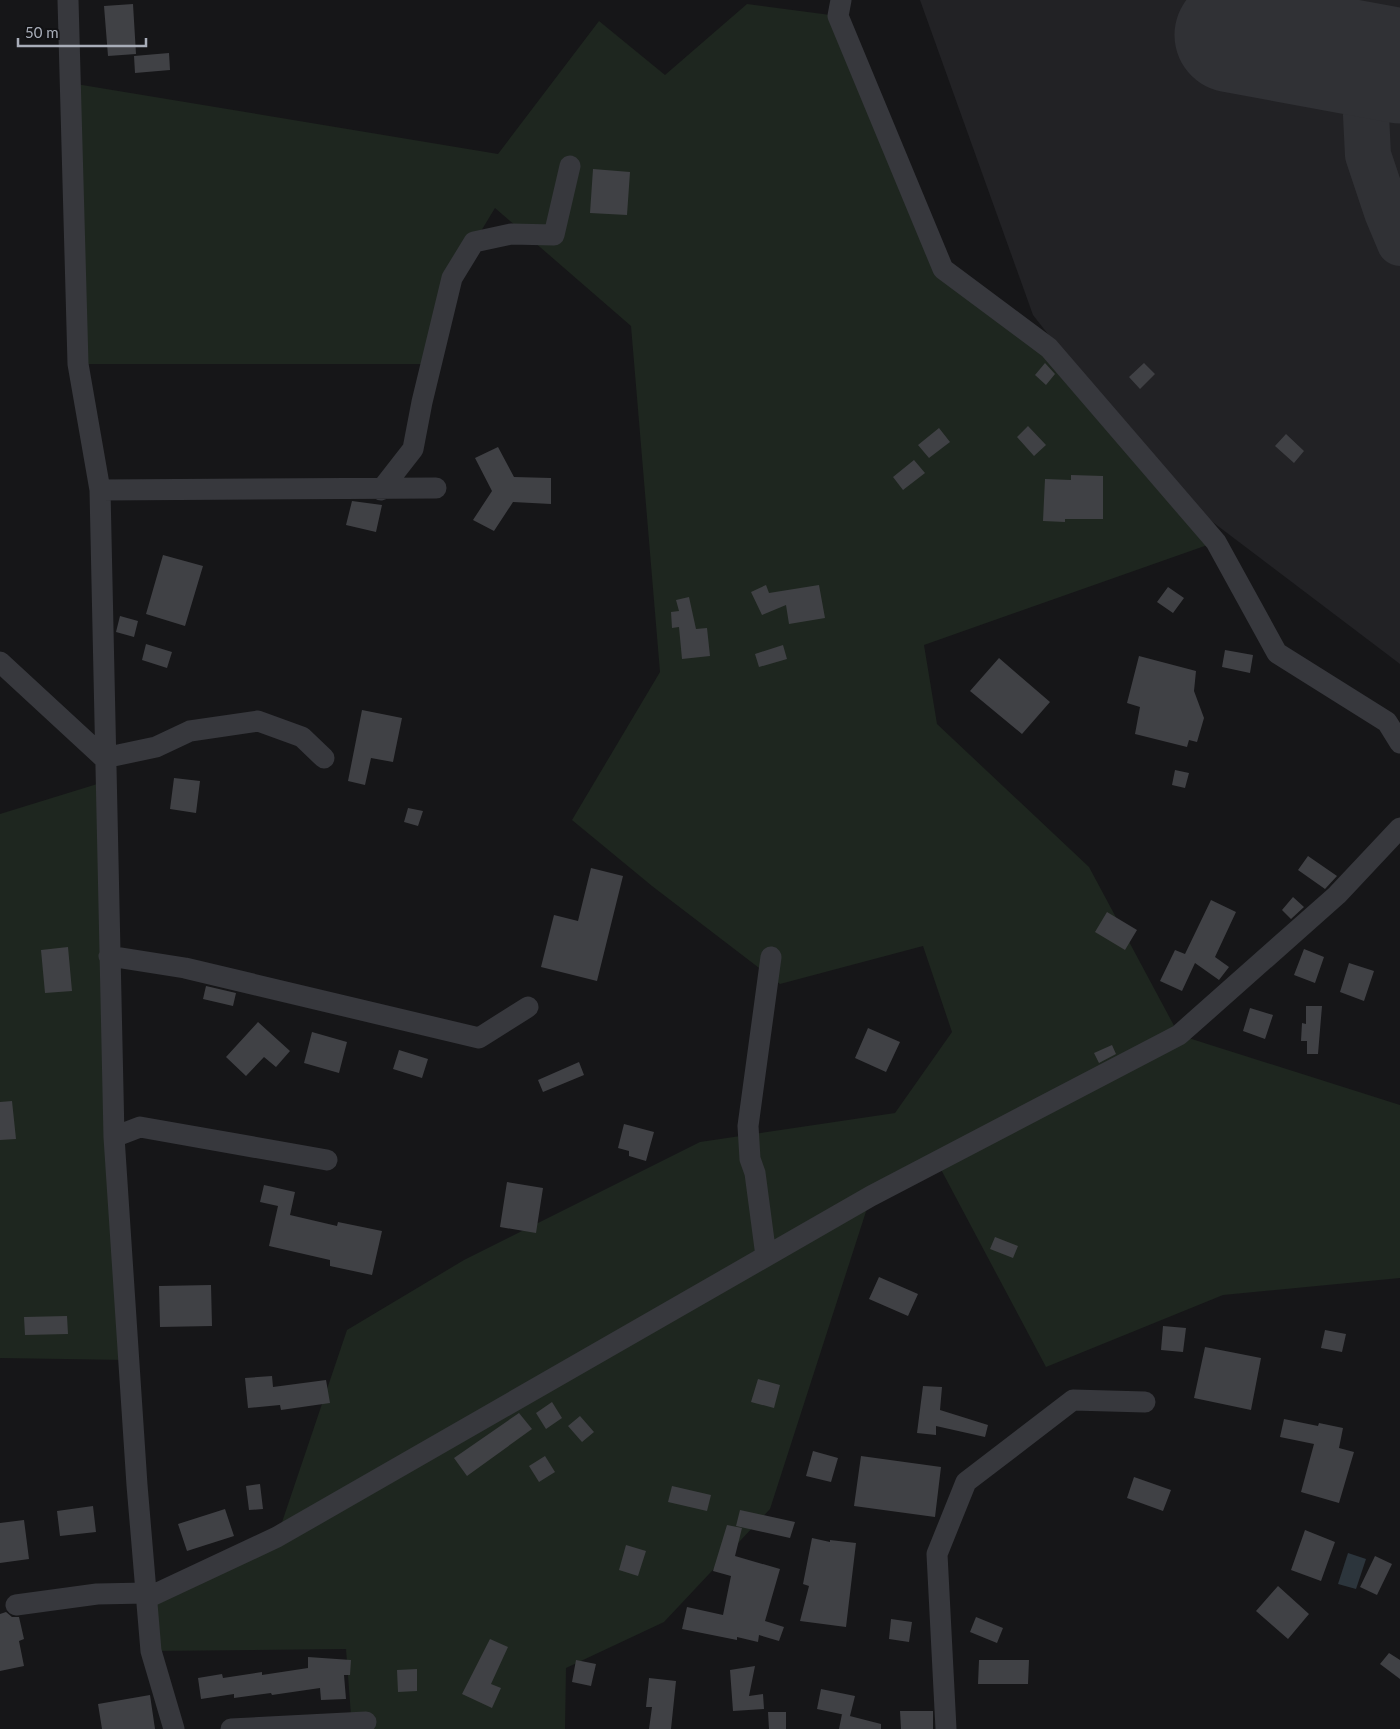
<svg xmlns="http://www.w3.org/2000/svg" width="1400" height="1729" viewBox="0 0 1400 1729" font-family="Lato,sans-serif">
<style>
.built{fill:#222225}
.green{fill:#1e261f}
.water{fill:#2c353c}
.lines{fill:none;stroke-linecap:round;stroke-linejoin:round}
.taxiway{stroke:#303135;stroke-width:46}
.runway{stroke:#303135;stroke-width:115}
.building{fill:#404145}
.minor{stroke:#37383d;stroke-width:21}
</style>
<rect width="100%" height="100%" fill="#161618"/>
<path class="built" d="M920,0H1400V664L1169,489L1033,315Z"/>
<path class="green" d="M747,4L838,16L943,269L1049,348L1216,542L924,645L937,724L1089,867L1179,1035L1400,1105V1278L1223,1295L1046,1367L937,1162L871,1196L770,1509L664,1622L566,1668L565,1729H352L346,1649L151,1651L147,1598L277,1537L347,1330L464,1260L700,1142L895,1113L952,1032L923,946L780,984L652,886L572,820L660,672L631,326L495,208L446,289L431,364H78L70,83L498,154L599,21L665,75Z
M107,781L128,1360L0,1358V814Z"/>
<path class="water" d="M1348,1553L1366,1559L1356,1589L1338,1584Z"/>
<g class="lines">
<path class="taxiway" d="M1366,115L1368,155L1387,212L1400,243"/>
<path class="runway" d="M1232,35L1400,66"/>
</g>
<path class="building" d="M133,4L136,54L108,56L104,6Z
M169,53L170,70L135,73L134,56Z
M593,169L630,172L627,215L590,213Z
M1045,363L1055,374L1046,385L1035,375Z
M1144,363L1155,374L1140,389L1129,377Z
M1028,426L1046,445L1034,456L1017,437Z
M939,428L950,442L929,458L918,445Z
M1286,434L1304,451L1294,463L1275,446Z
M498,447L514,477L551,478V504L513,502L494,531L473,520L492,491L475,458Z
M914,460L925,473L903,490L893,477Z
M1071,475L1103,476V519H1065V522L1043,521L1045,479L1071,480Z
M352,501L382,505L376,532L346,525Z
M163,555L203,566L185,626L146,614Z
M766,585L769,593L819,585L825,618L789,624L786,605L762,615L751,592Z
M1168,587L1184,598L1173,613L1157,602Z
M689,597L696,629L707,628L710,656L682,659L679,627L672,628L671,612L679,611L676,600Z
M120,616L138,621L134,637L116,632Z
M146,644L172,652L167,668L142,660Z
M783,645L787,659L759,667L755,654Z
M1225,650L1253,655L1250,673L1222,667Z
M1139,656L1196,671L1194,691L1204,718L1197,742L1189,740L1187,747L1135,734L1140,707L1127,703Z
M999,658L1050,702L1022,734L970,691Z
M362,710L402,718L393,762L371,758L365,785L348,781Z
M1175,770L1189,773L1185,788L1172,785Z
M174,778L200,781L196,813L170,809Z
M408,808L423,811L418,826L404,822Z
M1308,856L1337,876L1325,889L1298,870Z
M591,868L623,876L597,981L541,967L554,915L578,921Z
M1293,897L1304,907L1291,919L1282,910Z
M1211,900L1236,912L1215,957L1229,967L1219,980L1195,963L1182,991L1160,981L1175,950L1185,954Z
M1107,912L1137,930L1125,950L1095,932Z
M68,947L72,991L45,993L41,950Z
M1304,949L1324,957L1315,983L1294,975Z
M1349,963L1374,971L1364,1001L1340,992Z
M206,986L236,993L233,1006L203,999Z
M1306,1006H1322L1318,1054H1307V1041H1301L1302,1023L1306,1024Z
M1250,1008L1273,1015L1265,1039L1243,1031Z
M258,1022L290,1051L276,1067L264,1057L246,1076L226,1057Z
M868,1028L900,1042L886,1072L855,1058Z
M312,1032L347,1042L339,1073L304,1063Z
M1112,1045L1116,1054L1099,1063L1094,1053Z
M399,1050L428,1059L422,1078L393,1069Z
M579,1062L584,1075L543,1092L538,1080Z
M12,1101L16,1139L0,1140V1102Z
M624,1124L654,1132L646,1161L629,1156V1151L618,1148Z
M507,1182L543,1188L536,1233L500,1227Z
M264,1185L295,1192L290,1215L337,1226L338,1222L382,1231L372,1275L330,1266V1260L269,1246L278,1206L260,1202Z
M995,1237L1018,1246L1013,1258L990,1249Z
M879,1277L918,1294L908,1316L869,1299Z
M211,1285L212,1326L160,1327L159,1286Z
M67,1316L68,1334L25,1335L24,1317Z
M1163,1326L1186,1328L1183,1352L1161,1350Z
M1325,1330L1346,1334L1342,1352L1321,1348Z
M1205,1347L1261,1358L1251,1410L1194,1398Z
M272,1376L273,1387L326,1380L330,1403L281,1410L280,1405L248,1408L245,1378Z
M758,1379L780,1385L774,1408L751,1402Z
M923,1386L942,1387L940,1410L988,1425L985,1437L936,1426V1435L917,1433Z
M552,1402L562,1418L546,1429L536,1413Z
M519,1413L532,1429L467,1476L454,1458Z
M580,1416L594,1432L582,1442L568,1426Z
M1284,1419L1318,1426L1319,1423L1343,1428L1339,1448L1354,1452L1339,1503L1301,1492L1314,1444L1280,1437Z
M813,1451L838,1458L831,1482L806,1476Z
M545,1456L555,1472L539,1482L529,1466Z
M861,1456L941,1467L935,1517L854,1506Z
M1134,1477L1171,1490L1163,1511L1127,1498Z
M260,1484L263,1509L249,1510L246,1486Z
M672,1486L711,1495L707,1511L668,1502Z
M93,1506L96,1532L60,1536L57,1511Z
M225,1509L234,1536L187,1551L178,1524Z
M740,1510L795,1522L790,1538L736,1526Z
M24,1520L29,1559L0,1563V1523Z
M727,1525L742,1528L735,1556L780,1569L765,1621L784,1627L779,1641L759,1635L758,1642L737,1637V1640L682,1629L687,1607L723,1615L731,1576L713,1571Z
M1305,1530L1335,1542L1321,1581L1291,1570Z
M812,1538L830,1542V1540L856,1543L846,1627L800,1621L809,1586L803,1584Z
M626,1545L646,1551L638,1576L619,1570Z
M1375,1556L1392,1564L1377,1595L1360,1587Z
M1278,1586L1309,1614L1288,1639L1256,1611Z
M6,1612L12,1617H19L24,1639L19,1641L24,1666L0,1671V1614Z
M976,1617L1003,1628L997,1643L970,1632Z
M891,1619L912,1622L909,1642L889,1639Z
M490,1639L508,1647L491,1684L501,1688L492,1708L462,1694Z
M1389,1653L1400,1660V1679L1380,1664Z
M308,1657L351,1660L350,1675H344L346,1699L321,1700L320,1688L272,1695L271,1693L234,1698V1694L201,1699L198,1678L222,1674L223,1678L262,1672V1675L308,1668Z
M576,1660L596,1664L591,1686L572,1682Z
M979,1660H1029L1028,1684H978Z
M755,1666L749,1696L763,1694L764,1709L733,1711L730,1670Z
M417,1669V1691L398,1692L397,1670Z
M649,1678L676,1681L671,1729H649L652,1707H646Z
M821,1689L855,1696L850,1716L817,1709Z
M150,1695L155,1729H102L98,1704Z
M900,1711H933V1729H901Z
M768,1712H786V1729H769Z
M842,1714L881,1724V1729H839Z"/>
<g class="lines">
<path class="minor" d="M68,0L78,364L100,490L114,1137L137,1485L151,1651L174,1729
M841,0L838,16L943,269L1049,348L1216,542L1277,653L1387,722L1400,743
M100,490L436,488
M381,490L413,449L422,402L452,278L474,242L511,234L554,235L570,166
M0,662L104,758L156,747L190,731L258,721L302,737L324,758
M109,956L185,968L479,1038L528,1007
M114,1137L140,1127L327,1160
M766,1256L755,1173L750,1159L748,1126L771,957
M147,1598L277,1537L871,1196L1179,1035L1337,895L1400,828
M16,1605L97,1594L146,1593
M231,1729L366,1722
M946,1729L937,1554L966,1482L1073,1400L1145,1402"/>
</g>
<path d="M18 38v8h128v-8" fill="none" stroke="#a8adb8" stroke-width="2.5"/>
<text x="25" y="38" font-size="15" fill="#a8adb8" stroke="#111113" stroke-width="4" paint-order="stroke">50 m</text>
</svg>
